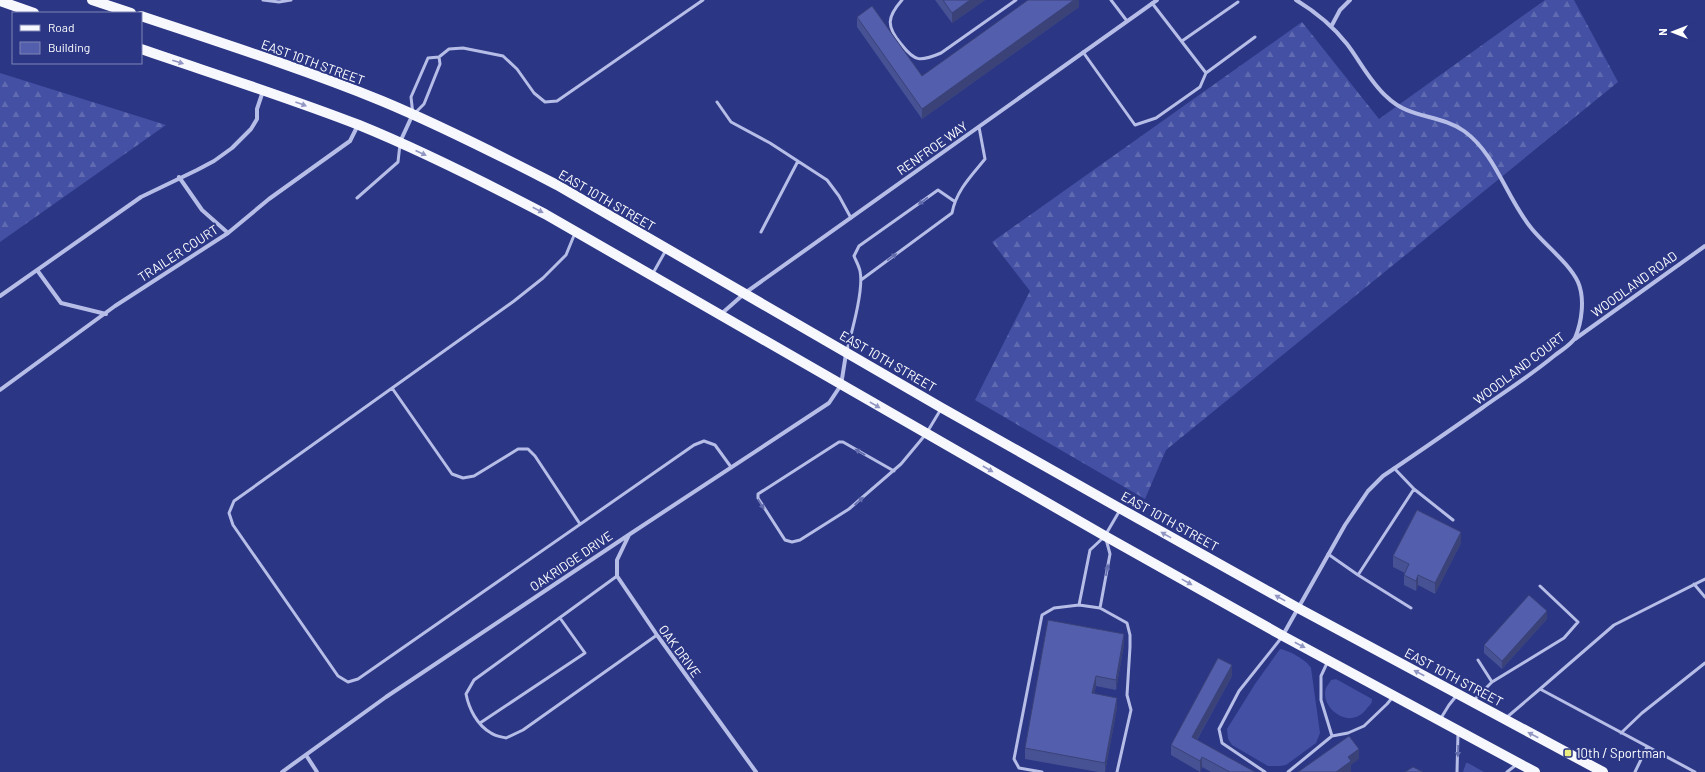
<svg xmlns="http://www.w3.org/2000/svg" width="1705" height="772" viewBox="0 0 1705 772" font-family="Barlow,sans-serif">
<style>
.grass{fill:#4350a3}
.forest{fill:url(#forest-firs)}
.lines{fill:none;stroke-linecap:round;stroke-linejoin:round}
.service{stroke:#b6bde7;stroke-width:3}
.minor{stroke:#b6bde7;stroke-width:4}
.primary{stroke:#f7f7fe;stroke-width:10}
.wall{fill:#475294}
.shaded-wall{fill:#3a4278}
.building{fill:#535fac;stroke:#3a4278}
.oneway{fill:#9196c2}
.oneway2{fill:#636cac}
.poi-dot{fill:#ebed7e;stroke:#2b3685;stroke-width:1.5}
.labels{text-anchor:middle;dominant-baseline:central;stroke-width:4;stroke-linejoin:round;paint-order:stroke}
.street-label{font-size:13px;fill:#fff;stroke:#2b3685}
.poi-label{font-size:13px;fill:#fff;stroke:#2b3685;text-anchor:start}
</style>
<defs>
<pattern id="forest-firs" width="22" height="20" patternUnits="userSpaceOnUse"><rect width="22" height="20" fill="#4350a3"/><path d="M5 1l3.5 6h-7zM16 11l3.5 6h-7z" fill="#5f6ab1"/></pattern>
</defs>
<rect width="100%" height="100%" fill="#2b3685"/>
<path class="grass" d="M1280,649C1288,650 1307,660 1311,668L1320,733L1316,743L1286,765L1280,766H1268L1232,745L1228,739L1227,729L1255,684Z
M1336,679L1372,699C1372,703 1371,704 1368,707C1351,733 1319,708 1326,688C1327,685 1330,683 1331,680Z
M1466,763H1468L1484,772H1463Z"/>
<path class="forest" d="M1545,0H1574L1618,82L1166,450L1145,499L975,400L1030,291L992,242L1302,22L1379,119Z
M0,73L166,125L0,242Z"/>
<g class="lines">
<path class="service" d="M263,0L279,2L291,0
M902,0C887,17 886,26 901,44C915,62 920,62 941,53L1016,0
M1111,0L1127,21
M1182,41L1238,2
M1083,52L1135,125L1156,118L1200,87L1206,73L1152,3
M439,57L449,49L463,48L503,56L517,69L534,93L545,102L557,101L703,0
M439,57L440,64L424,104L413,115L411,97L428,58Z
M1206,73L1255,37
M717,102L731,122L770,143L827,180L839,196L851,218
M357,198L398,162L400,144
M761,232L798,161
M575,233L566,255L543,278L514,301L234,501L229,513L233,525L338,676L348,682L358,679L694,445L704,441L715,445L731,467
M652,275L666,250
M861,280L952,213C956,191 971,176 985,159L979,127
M847,350C852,331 864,289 860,271C859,266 856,261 854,256L859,246L938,190L954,201
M392,388L452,474L463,478L474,476L518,449H528L535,456L580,524
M894,471L843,442H839L758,494V498L785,540L792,542L800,540L849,509L901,464L926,434L941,409
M1414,489L1453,520
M1106,534L1120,510
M1328,554L1358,575L1414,489L1394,468
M1358,575L1411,608
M617,576L474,680L466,694C469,709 477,725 491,733C495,736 502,737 506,738L523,730L657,635
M1694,584L1705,597
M1079,605L1090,550L1104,537
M1100,608L1110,554L1106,539
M1478,660L1492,682
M1328,661L1321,676V700L1332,736
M1540,689L1614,625L1705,579
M1473,701L1492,682L1564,638L1578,622L1540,586
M1441,718L1449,705L1457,695
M1506,718L1540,689L1695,772
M480,723L585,653L560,618
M1621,733L1642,713L1705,663
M1042,772L1019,768L1014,759L1042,615L1054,608L1079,605L1100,608L1127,623L1130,635V647L1127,695L1131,710L1117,772
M1265,772L1222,743L1219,729L1239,691L1282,637
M1288,772L1332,736L1348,733L1364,726L1387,704L1392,698
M1457,772L1458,733
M1507,772L1516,765
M1635,772L1647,747"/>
<path class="minor" d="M1332,25L1340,10L1350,0
M400,142L412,116
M179,177L202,210L228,233
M37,270L61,303L106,314
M0,296L141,197L197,170L214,161L232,148L251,129L257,119V109L263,91
M720,315L745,293L1157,0
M1575,339L1705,246
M0,390L115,306L228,233L269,199L350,141L358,125
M629,535L617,560V576L657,635L756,772
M1283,635L1345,525L1368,491L1383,476C1416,454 1449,431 1482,408C1506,391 1531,375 1554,356C1560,351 1571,345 1575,338C1582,322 1585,298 1578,282C1569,263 1546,246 1532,229C1506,198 1497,155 1464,131C1440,114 1409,119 1387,97C1370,82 1360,61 1347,44C1332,25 1316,12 1296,0
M306,755L317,772
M282,772L386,697L630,534L829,403L841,385L846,354"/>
<path class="primary" d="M92,0L131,13
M0,1L34,13
M141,16C222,43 303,69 382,101C442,126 499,155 557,185L942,408L1121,509L1298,608L1603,772
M141,49C214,74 287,97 359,125C423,151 484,182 545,214L1105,536L1283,636L1535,772"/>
</g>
<path class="wall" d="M935,0H985L952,23Z
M1079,0V7L922,119L857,27V17L922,76Z
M1461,543L1435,594L1418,585L1416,591L1404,585V575L1405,573L1393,567V556Z
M1547,619L1502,669L1484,653V645Z
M1124,644L1116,690L1096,686L1094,694L1117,708L1105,772H1098L1025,759V748Z
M1232,676L1197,740L1255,772H1211L1202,767L1200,772L1171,755V745Z"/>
<path class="shaded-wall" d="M970,0H985L952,23V13Z
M1074,0H1079V7L922,119V109Z
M1461,532V543L1435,594V583Z
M1418,575V585L1416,591V581Z
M1547,611V619L1502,669V661Z
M1124,634V644L1116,690V680Z
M1232,665V676L1192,748V737Z
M1096,676V686L1092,704V693Z
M1117,698V708L1105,772V763Z
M1359,749V759L1351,765V772H1336L1348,757Z
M1202,757V767L1200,772V761Z"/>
<path class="building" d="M943,0H970L952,13Z
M1028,0H1074L922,109L857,17L872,6L922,76Z
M1417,510L1461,532L1435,583L1418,575L1416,581L1404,575L1409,564L1393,556Z
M1529,595L1547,611L1502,661L1484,645Z
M1048,620L1124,634L1116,680L1096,676L1092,693L1117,698L1105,763L1025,748Z
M1218,658L1232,665L1192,737L1255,772H1230L1202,757L1200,761L1171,745Z
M1349,736L1359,749L1348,757L1351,761L1336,772H1298Z
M1413,767L1423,772H1405Z"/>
<defs><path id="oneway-solid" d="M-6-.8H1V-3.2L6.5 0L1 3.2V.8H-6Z"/></defs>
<g class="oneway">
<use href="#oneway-solid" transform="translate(178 62) rotate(18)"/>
<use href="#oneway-solid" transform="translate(301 104) rotate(20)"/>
<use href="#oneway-solid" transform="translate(421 153) rotate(25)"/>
<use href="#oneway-solid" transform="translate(538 210) rotate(27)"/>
<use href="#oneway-solid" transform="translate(875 405) rotate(30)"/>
<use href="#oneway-solid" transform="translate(988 469) rotate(30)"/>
<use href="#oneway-solid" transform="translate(1166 535) rotate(-151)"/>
<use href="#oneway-solid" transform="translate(1187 582) rotate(29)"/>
<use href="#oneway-solid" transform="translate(1280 598) rotate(-151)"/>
<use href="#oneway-solid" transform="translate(1300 645) rotate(28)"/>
<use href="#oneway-solid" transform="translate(1419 673) rotate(-152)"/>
<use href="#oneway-solid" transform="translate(1533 735) rotate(-152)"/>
</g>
<g class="oneway2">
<use href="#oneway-solid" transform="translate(923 201) rotate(144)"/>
<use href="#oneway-solid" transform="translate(892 257) rotate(-36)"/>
<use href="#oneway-solid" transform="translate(860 452) rotate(-150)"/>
<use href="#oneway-solid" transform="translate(859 501) rotate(-41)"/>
<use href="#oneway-solid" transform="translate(761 504) rotate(58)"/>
<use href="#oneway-solid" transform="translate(1107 570) rotate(-79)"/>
<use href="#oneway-solid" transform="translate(1458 751) rotate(92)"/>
</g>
<rect class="poi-dot" x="1564" y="749" width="8" height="8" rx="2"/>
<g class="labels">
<g class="street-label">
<text transform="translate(313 62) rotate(20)">EAST 10TH STREET</text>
<text transform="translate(932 148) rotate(-35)">RENFROE WAY</text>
<text transform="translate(607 200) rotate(30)">EAST 10TH STREET</text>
<text transform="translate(178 253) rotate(-33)">TRAILER COURT</text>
<text transform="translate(1634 284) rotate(-36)">WOODLAND ROAD</text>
<text transform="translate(888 361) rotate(30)">EAST 10TH STREET</text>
<text transform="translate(1519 368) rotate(-37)">WOODLAND COURT</text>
<text transform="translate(1170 521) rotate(29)">EAST 10TH STREET</text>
<text transform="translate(571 561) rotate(-34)">OAKRIDGE DRIVE</text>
<text transform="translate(680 651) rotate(54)">OAK DRIVE</text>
<text transform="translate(1454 677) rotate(28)">EAST 10TH STREET</text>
</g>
<g class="poi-label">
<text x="1576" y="753">10th / Sportman</text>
</g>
</g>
<rect x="12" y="12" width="130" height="52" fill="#2b3685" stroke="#8086b6"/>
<rect x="20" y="25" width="20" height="6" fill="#f7f7fe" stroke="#8086b6"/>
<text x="48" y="32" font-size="12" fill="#ffffff">Road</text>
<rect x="20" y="42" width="20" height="12" fill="#535fac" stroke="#8086b6"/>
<text x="48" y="52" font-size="12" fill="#ffffff">Building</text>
<g transform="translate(1673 32) rotate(270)" stroke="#2b3685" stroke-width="3" paint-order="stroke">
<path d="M0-3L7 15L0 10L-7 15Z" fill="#ffffff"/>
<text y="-6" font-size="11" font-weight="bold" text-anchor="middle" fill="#ffffff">N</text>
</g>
</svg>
